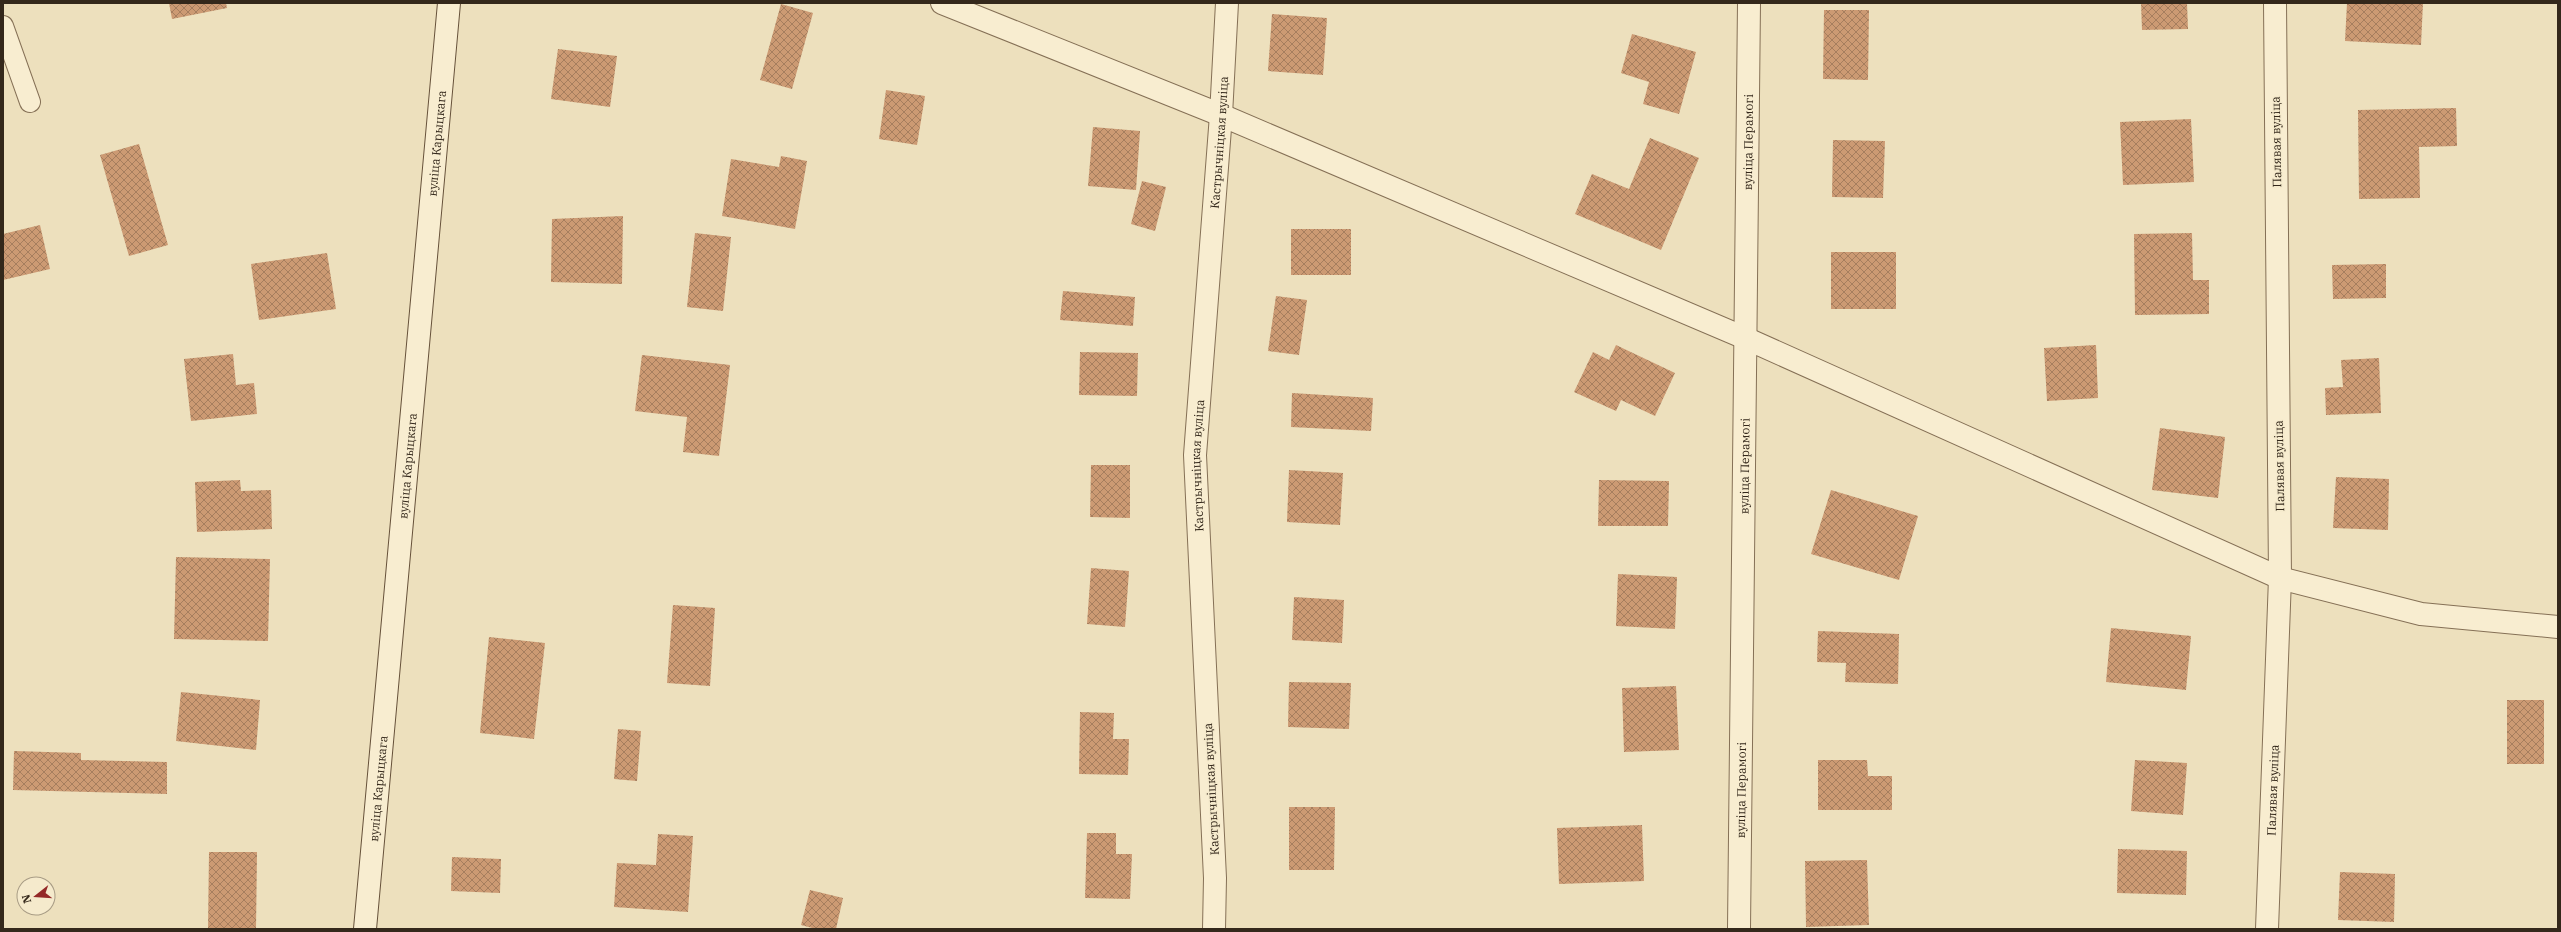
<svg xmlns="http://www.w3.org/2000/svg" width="2561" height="932" viewBox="0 0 2561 932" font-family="'IBM Plex Serif',serif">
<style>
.building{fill:url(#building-cross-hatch)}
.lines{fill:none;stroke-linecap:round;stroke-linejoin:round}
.lane-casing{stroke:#857056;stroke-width:22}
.street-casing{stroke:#857056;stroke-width:24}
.secondary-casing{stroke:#66513a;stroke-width:24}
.lane{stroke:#f8edd0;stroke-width:20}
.street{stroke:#f8edd0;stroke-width:22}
.secondary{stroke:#f8edd0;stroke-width:22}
.labels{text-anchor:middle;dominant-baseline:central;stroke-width:3;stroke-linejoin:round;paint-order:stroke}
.street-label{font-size:12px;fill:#34281b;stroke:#f5eacc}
</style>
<defs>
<pattern id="building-cross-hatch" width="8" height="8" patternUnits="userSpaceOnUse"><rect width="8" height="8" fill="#cc9a73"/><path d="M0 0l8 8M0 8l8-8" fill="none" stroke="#a67e5e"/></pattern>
</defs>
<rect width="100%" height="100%" fill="#ede0bd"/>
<path class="building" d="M169,3H226L227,8L172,19Z
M2141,3H2187L2188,29L2142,30Z
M2347,3H2423L2421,45L2345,41Z
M781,4L813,13L792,89L760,80Z
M1824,10H1869L1868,80L1823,79Z
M1272,14L1327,18L1323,75L1268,71Z
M1632,34L1696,52L1679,114L1643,104L1649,82L1621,73Z
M558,49L617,56L610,107L551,99Z
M886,90L925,96L917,145L879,139Z
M2456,108L2457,146L2419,147L2420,198L2359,199L2358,110Z
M2191,119L2194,182L2123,185L2120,122Z
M1093,127L1140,131L1136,190L1088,186Z
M1650,138L1699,158L1661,250L1575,214L1592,174L1629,189Z
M1833,140L1885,141L1883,198L1832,197Z
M139,144L168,245L129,256L100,155Z
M781,156L807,161L795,229L722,216L731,159L779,167Z
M1142,181L1166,187L1155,231L1131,224Z
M623,216L622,284L551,282L552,219Z
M40,225L50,269L3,280V234Z
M1291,229H1351V275H1291Z
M695,233L731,237L723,311L687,307Z
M2192,233L2193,280H2209V314L2135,315L2134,234Z
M1831,252H1896V309H1831Z
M327,253L336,309L259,320L251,264Z
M2386,264V298L2333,299L2332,265Z
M1063,291L1135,297L1133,326L1060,320Z
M1276,296L1307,300L1299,355L1268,351Z
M1616,345L1675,373L1655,416L1621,400L1616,411L1574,392L1593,352L1609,360Z
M2096,345L2098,398L2047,401L2044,348Z
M1080,352L1138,353L1137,396L1079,395Z
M233,354L236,385L254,383L257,414L191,421L184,359Z
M642,355L730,365L719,456L683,452L687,417L635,411Z
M2379,358L2381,413L2326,415L2325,388L2343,387L2341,360Z
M1292,393L1373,398L1371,431L1291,427Z
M2160,428L2225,437L2218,498L2152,490Z
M1091,465H1130V518L1090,517Z
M1289,470L1343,473L1340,525L1287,522Z
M2336,477L2389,479L2388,530L2333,528Z
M240,480L241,491L271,490L272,529L197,532L195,482Z
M1599,480L1669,481L1668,526H1598Z
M1831,490L1918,516L1899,580L1811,554Z
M176,557L270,559L268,641L174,639Z
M1091,568L1129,571L1125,627L1087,624Z
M1618,574L1677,577L1675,629L1616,626Z
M1294,597L1344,600L1342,643L1292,640Z
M673,605L715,608L710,686L667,683Z
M2111,628L2191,636L2186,690L2106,682Z
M1818,631L1899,634L1898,684L1845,682L1846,663L1817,662Z
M489,637L545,643L534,739L480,733Z
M1289,682L1351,683L1349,729L1288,727Z
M1676,686L1679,750L1624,752L1622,688Z
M181,692L260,700L256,750L176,741Z
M2507,700H2544V764H2507Z
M1080,712L1114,713L1113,739H1129L1128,775L1079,774Z
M618,729L641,731L637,781L614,779Z
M14,751L81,753V760L167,762V794L13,790Z
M1818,760H1867L1868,776H1892V810H1818Z
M2135,760L2187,763L2183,815L2131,811Z
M1289,807H1335L1334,870H1289Z
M1642,825L1644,881L1559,884L1557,828Z
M1087,833H1116V854H1132L1130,899L1085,898Z
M658,834L693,836L688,912L614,907L617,863L656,865Z
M2118,849L2187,851L2186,895L2117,893Z
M209,852H257L256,929H208Z
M452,857L501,859L500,893L451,891Z
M1867,860L1869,925L1806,927L1805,861Z
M2340,872L2395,874L2394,922L2338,920Z
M810,890L843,898L836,929H816L801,925Z"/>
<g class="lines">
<g class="lane-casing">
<path id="lane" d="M3,26L30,102"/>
</g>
<g class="street-casing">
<g id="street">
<path d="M942,3L1221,115L1745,338L2280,578L2421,614L2558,627"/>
<path id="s1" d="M1214,929L1215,878L1195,455L1221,115L1227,3"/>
<path id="s2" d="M1739,929L1749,3"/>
<path id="s3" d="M2267,929L2280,578L2275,3"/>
</g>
</g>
<g class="secondary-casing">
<g id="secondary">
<path id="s4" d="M365,929L449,3"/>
</g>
</g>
<use href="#lane" class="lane"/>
<use href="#street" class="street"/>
<use href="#secondary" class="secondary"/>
</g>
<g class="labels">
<g class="street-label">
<text stroke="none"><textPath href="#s2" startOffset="787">вуліца Перамогі</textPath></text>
<text transform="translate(2276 142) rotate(-91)">Палявая вуліца</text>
<text stroke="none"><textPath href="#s4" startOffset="789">вуліца Карыцкага</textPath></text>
<text stroke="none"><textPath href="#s1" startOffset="788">Кастрычніцкая вуліца</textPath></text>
<text stroke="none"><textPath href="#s4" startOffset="465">вуліца Карыцкага</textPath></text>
<text stroke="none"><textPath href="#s1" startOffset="464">Кастрычніцкая вуліца</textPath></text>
<text stroke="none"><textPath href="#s2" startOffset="463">вуліца Перамогі</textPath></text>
<text transform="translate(2279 466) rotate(-91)">Палявая вуліца</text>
<text stroke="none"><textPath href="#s4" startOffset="141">вуліца Карыцкага</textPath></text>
<text transform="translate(1211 789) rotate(-93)">Кастрычніцкая вуліца</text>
<text stroke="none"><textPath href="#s2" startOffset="139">вуліца Перамогі</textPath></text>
<text stroke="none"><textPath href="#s3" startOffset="139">Палявая вуліца</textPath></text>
</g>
</g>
<rect width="2561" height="932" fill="none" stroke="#34281b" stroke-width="8"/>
<g transform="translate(36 896) rotate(253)"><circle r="19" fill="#f5eacc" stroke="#a89c85"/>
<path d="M0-3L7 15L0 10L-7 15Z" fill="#942927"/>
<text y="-6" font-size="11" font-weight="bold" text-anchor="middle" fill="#34281b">N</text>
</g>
</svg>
